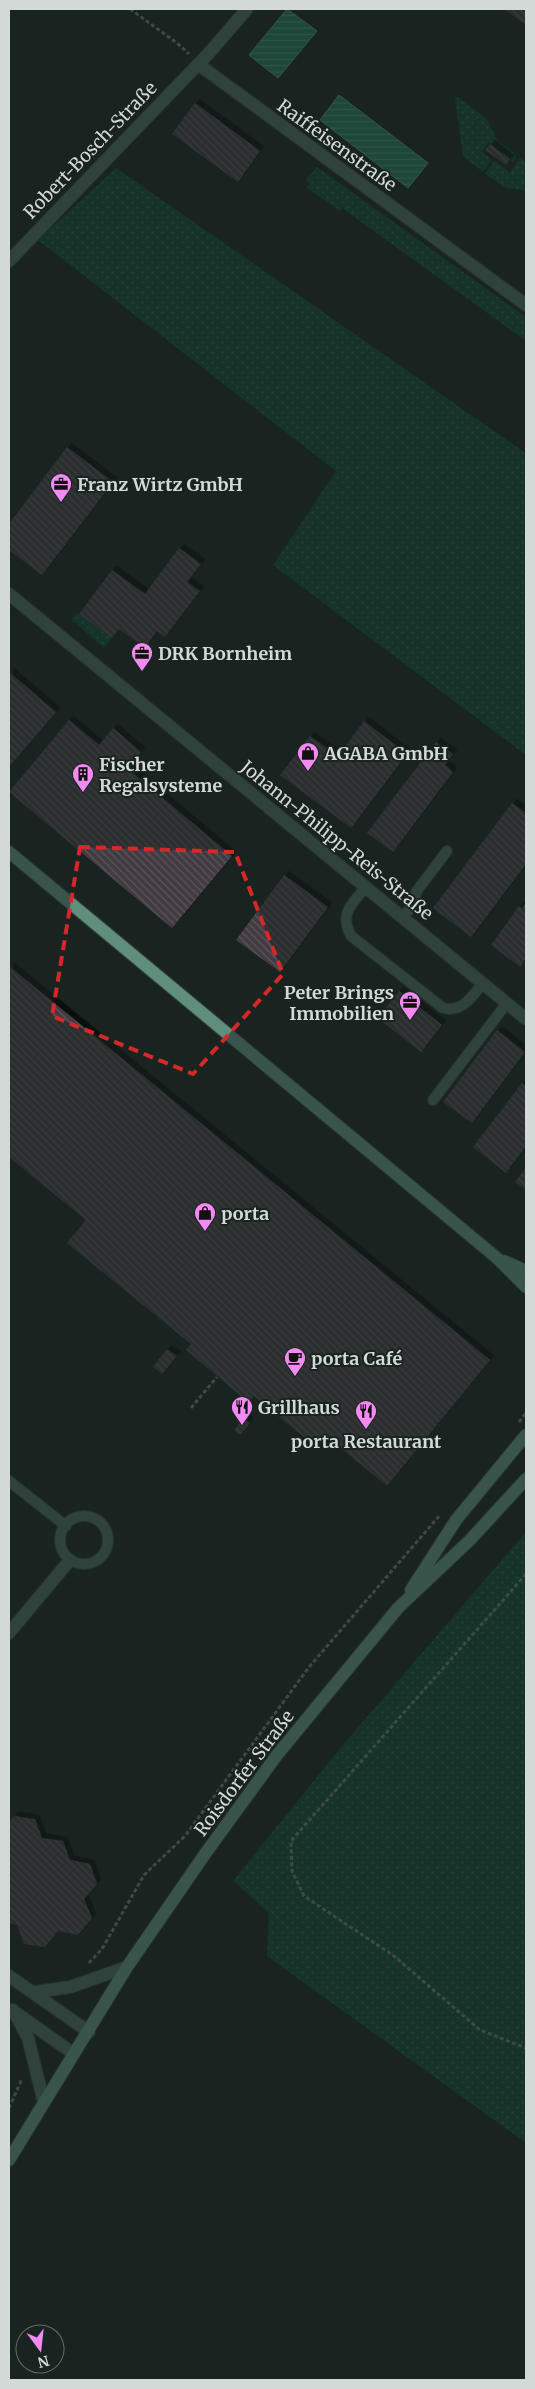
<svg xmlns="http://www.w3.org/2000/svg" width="535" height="2389" viewBox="0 0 535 2389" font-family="Merriweather,serif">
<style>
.grass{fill:url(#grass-dots)}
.water{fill:url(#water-rules);stroke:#56907e}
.building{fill:url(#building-back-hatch);filter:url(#shadow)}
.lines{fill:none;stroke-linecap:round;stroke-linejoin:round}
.lane-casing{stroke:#37413d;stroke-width:12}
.street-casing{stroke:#37413d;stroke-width:14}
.secondary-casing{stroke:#37413d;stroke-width:14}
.path{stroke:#6b7571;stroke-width:3;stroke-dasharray:4 2.5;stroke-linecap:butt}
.lane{stroke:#4a675b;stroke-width:10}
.street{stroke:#4a675b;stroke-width:12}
.secondary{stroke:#5f8e7c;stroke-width:12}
.marked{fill:none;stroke:#d62828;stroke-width:4;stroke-dasharray:10 6;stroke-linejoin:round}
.labels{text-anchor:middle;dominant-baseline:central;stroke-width:4;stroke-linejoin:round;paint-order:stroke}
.street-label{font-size:18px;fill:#d2d9d6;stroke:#192420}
.poi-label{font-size:18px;font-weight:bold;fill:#d2d9d6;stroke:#192420;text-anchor:start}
</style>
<defs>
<pattern id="grass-dots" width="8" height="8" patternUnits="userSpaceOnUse" patternTransform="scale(1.25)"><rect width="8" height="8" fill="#104534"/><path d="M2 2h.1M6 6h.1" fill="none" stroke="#325f51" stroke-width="1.8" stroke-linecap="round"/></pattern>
<pattern id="water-rules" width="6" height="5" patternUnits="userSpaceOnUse" patternTransform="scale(1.25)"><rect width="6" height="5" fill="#217158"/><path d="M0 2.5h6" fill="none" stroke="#4b8b77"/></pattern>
<pattern id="building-back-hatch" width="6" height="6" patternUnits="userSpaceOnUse" patternTransform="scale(1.25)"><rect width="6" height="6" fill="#433a42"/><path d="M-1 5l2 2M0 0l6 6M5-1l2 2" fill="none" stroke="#5d565d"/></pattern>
<filter id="shadow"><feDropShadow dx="4.5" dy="-4.5" stdDeviation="0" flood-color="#0009"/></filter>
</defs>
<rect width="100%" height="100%" fill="#192420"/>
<path class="grass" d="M458,97L487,119L497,140L517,155L513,162L488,143L482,152L492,160L483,172L463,156L455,98Z
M520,158L526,162V191L504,187L485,174L494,161L510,172Z
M317,167L526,317V341L342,208L340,211L307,188L310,184L306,180Z
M116,168L526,453V755L273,565L336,471L38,240Z
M78,613L112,638L104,648L71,619Z
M526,1532V2143L267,1956L269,1913L233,1881L337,1752Z"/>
<path class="water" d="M287,9L317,31L278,78L249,55Z
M339,95L428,163L408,188L320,120Z"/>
<path class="building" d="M504,9H526V25Z
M195,103L260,151L238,182L172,134Z
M490,144L510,159L506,165L485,150Z
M67,447L113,482L42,575L9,550V524Z
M179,548L201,564L187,582L200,591L165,637L157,631L145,648L119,629L112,638L79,614L112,570L145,594Z
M9,672L56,712L9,767Z
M69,720L99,745L113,728L141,752L128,769L232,856L172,928L9,792Z
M364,721L407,754L351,828L280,775L310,736L338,756Z
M436,742L453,754L445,765L453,772L393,852L367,833Z
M512,803L526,813V864L471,937L433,908Z
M284,875L328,907L280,972L236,940Z
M526,903V958L520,967L491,945L519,906L522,908Z
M9,966L490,1360L387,1486L326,1436L316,1447L254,1396L248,1402L186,1350L191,1344L67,1243L86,1220L9,1157Z
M399,991L442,1025L421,1052L378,1018Z
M497,1030L525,1052L472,1123L443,1102Z
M522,1083L526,1086V1146L506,1173L473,1147Z
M526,1167V1190L515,1182Z
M167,1349L177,1356L162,1374L153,1367Z
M244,1418L250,1423L240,1435L234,1430Z
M14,1816L35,1819L42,1838L63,1841L70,1860L90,1864L97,1884L84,1899L92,1918L78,1935L58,1931L45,1947L24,1944L17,1925L9,1923V1822Z"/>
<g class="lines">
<g class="lane-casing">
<path id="lane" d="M366,887C352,904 339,913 351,936L443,1008C462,1013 472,997 483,983
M403,917L415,903L416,892L447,851
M433,1100L507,1003
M9,1481L66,1526
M60 1540a24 24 0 1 1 48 0a24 24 0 1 1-48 0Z"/>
</g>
<g class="street-casing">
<path id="street" d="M198,64L526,305
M9,261L209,53L247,9
M9,594L526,1019
M9,1633L70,1560
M9,1976L89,2032
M35,1992L70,1987L127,1967
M13,2010L28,2038L44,2103
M16,2013L74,2054"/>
</g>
<g class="secondary-casing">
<path id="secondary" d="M9,852L497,1258L526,1287
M504,1261L526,1271
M411,1590L456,1520L526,1435
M9,2160L127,1967L205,1854L277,1755L398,1608L470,1540L526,1479"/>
</g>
<path class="path" d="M130,9L177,43L189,54
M191,1408L217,1377
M519,1422L526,1413
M526,1574L291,1841L292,1871L304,1896L394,1956L480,2030L526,2048
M89,1963L102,1949L144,1875L185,1836L309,1667L440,1515
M9,2108L22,2079"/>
<use href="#lane" class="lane"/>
<use href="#street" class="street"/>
<use href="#secondary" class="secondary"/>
</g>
<path d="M0 0H535V2389H0ZM80,847L235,852L283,974L193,1074L52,1016Z" fill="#192420" fill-opacity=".55" fill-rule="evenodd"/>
<path class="marked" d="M80,847L235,852L283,974L193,1074L52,1016Z"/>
<defs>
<g id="office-pin" transform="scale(1.125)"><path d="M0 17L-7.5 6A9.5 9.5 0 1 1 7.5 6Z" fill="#f38af2" stroke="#192420"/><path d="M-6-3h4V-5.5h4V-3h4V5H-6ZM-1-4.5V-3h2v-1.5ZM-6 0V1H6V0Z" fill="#111"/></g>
<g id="shop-pin" transform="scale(1.125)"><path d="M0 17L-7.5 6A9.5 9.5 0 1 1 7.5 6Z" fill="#f38af2" stroke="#192420"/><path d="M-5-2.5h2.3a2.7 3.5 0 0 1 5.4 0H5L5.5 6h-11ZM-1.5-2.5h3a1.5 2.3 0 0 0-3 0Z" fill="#111"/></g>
<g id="building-pin" transform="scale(1.125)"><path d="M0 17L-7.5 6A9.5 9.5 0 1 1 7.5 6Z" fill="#f38af2" stroke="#192420"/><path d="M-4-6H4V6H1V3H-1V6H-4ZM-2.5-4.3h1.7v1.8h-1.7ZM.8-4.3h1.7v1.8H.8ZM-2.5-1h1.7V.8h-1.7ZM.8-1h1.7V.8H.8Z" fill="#111"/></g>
<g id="cafe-pin" transform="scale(1.125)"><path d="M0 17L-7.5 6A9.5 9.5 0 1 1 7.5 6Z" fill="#f38af2" stroke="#192420"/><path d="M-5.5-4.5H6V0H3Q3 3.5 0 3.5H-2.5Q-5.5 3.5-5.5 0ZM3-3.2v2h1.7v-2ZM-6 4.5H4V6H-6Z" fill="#111"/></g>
<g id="restaurant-pin" transform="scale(1.125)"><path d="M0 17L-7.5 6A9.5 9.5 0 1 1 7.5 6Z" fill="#f38af2" stroke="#192420"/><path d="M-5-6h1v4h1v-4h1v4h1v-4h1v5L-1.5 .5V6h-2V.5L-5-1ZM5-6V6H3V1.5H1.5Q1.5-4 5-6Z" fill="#111"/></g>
</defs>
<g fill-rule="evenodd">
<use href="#office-pin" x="61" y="484"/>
<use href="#office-pin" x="142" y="653"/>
<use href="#shop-pin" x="308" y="753"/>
<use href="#building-pin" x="83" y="774"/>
<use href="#office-pin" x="410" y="1002"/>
<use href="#shop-pin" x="205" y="1213"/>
<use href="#cafe-pin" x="295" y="1358"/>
<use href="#restaurant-pin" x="242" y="1407"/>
<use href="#restaurant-pin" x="366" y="1411"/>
</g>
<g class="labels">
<g class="street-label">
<text transform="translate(337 145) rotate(36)">Raiffeisenstraße</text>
<text transform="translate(90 150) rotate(-46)">Robert-Bosch-Straße</text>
<text transform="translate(337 840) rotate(39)">Johann-Philipp-Reis-Straße</text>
<text transform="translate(244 1773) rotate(-53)">Roisdorfer Straße</text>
</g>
<g class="poi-label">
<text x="77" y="484">Franz Wirtz GmbH</text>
<text x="158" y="653">DRK Bornheim</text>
<text x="324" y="753">AGABA GmbH</text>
<text x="99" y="764">Fischer<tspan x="99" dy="21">Regalsysteme</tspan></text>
<text x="394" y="992" text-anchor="end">Peter Brings<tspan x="394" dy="21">Immobilien</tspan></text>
<text x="221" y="1213">porta</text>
<text x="311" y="1358">porta Café</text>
<text x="258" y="1407">Grillhaus</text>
<text x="366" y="1441" text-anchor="middle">porta Restaurant</text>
</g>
</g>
<rect width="535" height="2389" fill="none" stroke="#d2d9d6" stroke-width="20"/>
<g transform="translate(40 2349) rotate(165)"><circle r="24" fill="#192420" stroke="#636c69"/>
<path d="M0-4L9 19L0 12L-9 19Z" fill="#f38af2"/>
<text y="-8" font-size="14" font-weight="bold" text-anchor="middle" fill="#d2d9d6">N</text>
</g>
</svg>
